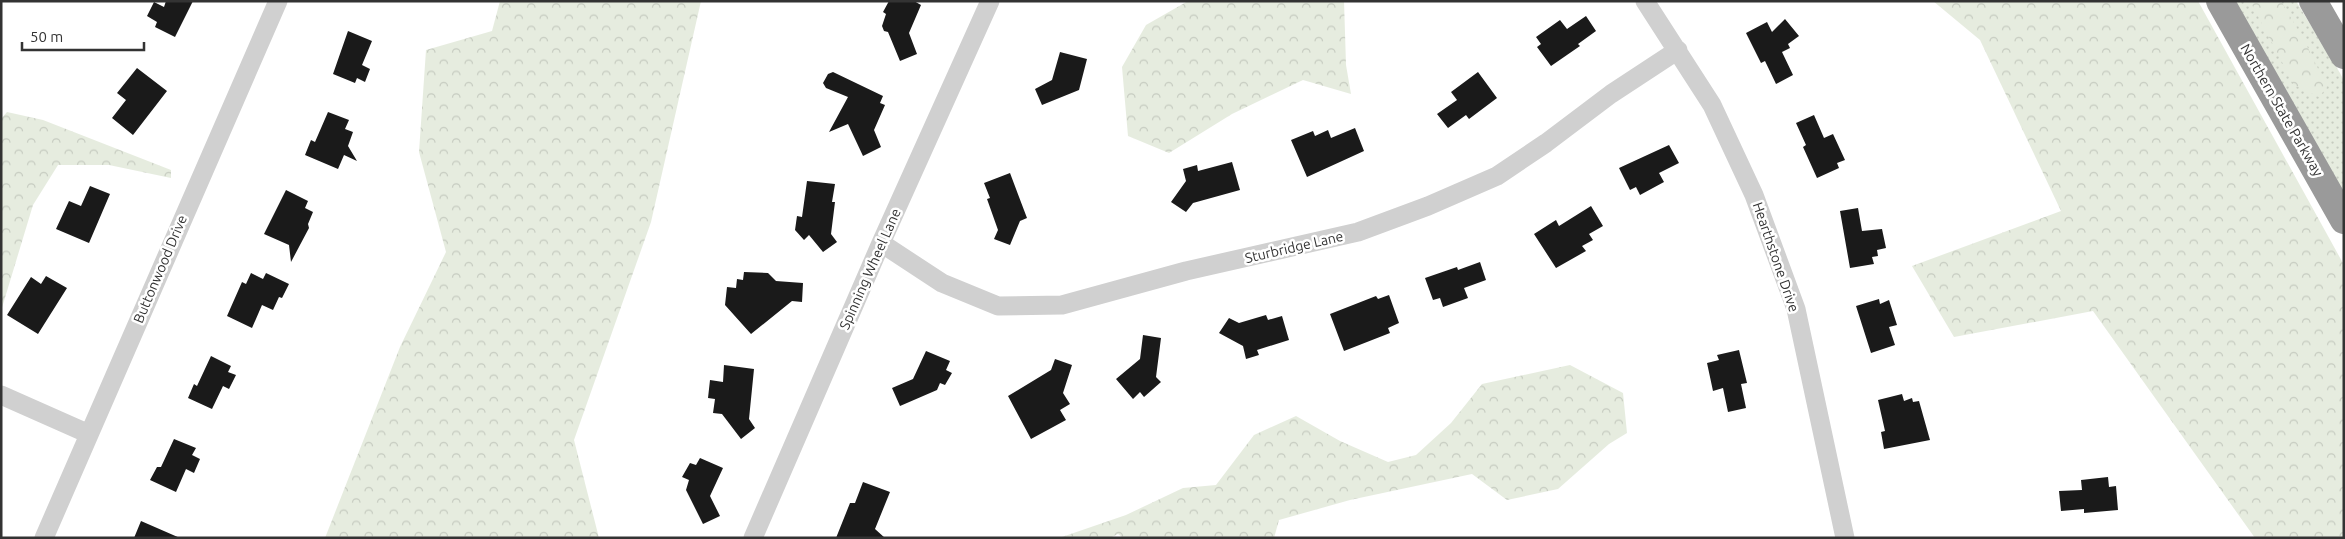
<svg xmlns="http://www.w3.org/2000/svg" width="2345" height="539" viewBox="0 0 2345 539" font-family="Ubuntu,sans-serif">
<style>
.grass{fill:url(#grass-dots)}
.forest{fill:url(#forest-crowns)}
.building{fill:#1a1a1a}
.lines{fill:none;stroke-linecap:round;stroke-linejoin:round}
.minor{stroke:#d0d0d0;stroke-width:19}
.motorway{stroke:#9a9a9a;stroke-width:28}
.labels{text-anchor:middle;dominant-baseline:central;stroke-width:5;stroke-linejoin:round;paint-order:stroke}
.street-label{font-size:14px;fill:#333;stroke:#fff}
</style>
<defs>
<pattern id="grass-dots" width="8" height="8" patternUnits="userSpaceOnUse" patternTransform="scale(1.25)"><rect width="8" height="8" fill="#e6ecdf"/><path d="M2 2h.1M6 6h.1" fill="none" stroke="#c6cbc0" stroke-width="1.8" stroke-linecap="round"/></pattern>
<pattern id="forest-crowns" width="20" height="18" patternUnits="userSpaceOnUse" patternTransform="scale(1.25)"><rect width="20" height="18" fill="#e6ecdf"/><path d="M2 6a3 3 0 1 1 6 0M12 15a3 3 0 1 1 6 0" fill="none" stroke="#c6cbc0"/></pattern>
</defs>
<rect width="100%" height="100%" fill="#fff"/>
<path class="grass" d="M2227,1H2296L2340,73L2344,81V209Z"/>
<path class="forest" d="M500,1H701L651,222L574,440L599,538H325L400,347L446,252L419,152L426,50L492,31Z
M1188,1H1344L1346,65L1351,94L1303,80L1232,114L1169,153L1128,136L1122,67L1146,25Z
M1933,1H2198L2344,265V538H2255L2093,311L1954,337L1912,266L2061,211L1980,40Z
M2250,1H2281L2304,40L2327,87L2319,97L2294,85Z
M7,112L43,120L171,170V178L109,165H58L33,205L1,311V119Z
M1570,365L1623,393L1627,433L1609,444L1558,489L1507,500L1472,474L1350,500L1279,520L1274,538H1123L1118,534L1110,538H1059L1126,515L1183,488L1216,485L1254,435L1296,416L1340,441L1388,462L1416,455L1451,423L1482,384Z"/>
<path class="building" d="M166,1H193L175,37L155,27L157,22L147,16L154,2L164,7Z
M889,1H914L921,5L909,33L917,54L900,61L888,32L884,31L882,26L886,14L883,12Z
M1586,16L1596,31L1578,44L1580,46L1551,66L1537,47L1541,44L1536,37L1560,20L1567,29Z
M1785,19L1799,36L1788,44L1790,48L1782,52L1793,75L1776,84L1765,61L1761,63L1746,33L1767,22L1772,32Z
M348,31L372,41L362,65L370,69L365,82L357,78L355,83L333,74Z
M1060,52L1087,59L1079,90L1042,105L1035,89L1052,80Z
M137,68L167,91L133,135L112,118L126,100L117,93Z
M833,72L883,96L880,103L885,105L874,130L881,147L863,156L848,124L829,132L848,97L826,88L823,83L828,74Z
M1478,72L1497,98L1469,119L1466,115L1448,128L1437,114L1457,100L1451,92Z
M328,112L349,120L345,129L353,132L348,146L357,161L344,155L338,169L305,155L311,140L315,142Z
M1814,115L1824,138L1833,134L1845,160L1837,163L1839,168L1817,178L1803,147L1806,145L1796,123Z
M1355,128L1364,151L1307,177L1291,140L1313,131L1315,136L1328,130L1331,138Z
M1669,145L1679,163L1659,173L1664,182L1640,195L1636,187L1630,190L1619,168Z
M1232,162L1240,190L1193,203L1186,212L1171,202L1186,181L1183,169L1197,165L1198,171Z
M1010,173L1027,218L1020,221L1010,245L994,239L998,230L987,199L990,198L984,183Z
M807,181L835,184L832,202H835L831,234L837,242L823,252L809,235L804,240L795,230L797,216L802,217Z
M90,186L110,194L89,243L56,229L69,201L81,206Z
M286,190L308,201L305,208L313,212L308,224L309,228L291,262L289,245L264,234Z
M1591,206L1603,226L1589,234L1593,240L1582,246L1586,251L1556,268L1534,234L1556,220L1559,226Z
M1858,208L1862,231L1882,229L1886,248L1877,250L1878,256L1872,257L1874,264L1850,268L1840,211Z
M1480,262L1486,280L1464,288L1468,298L1443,307L1440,298L1433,300L1425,278L1457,267L1458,270Z
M744,272L768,273L776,281L803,283L802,302L792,301L751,334L725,305L727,287L736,288L737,279L743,280Z
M251,273L263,279L266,273L289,284L282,298L279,297L273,310L262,305L252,328L227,316L242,282L246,284Z
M46,276L67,288L38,334L7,315L31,277L41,284Z
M1389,295L1399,323L1388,328L1390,333L1344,351L1330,314L1376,296L1378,299Z
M1879,299L1880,304L1889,300L1897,325L1889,327L1895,345L1871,353L1856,306Z
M1266,315L1268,320L1282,316L1289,340L1257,350L1259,355L1246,359L1243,346L1219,333L1229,318L1239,323Z
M1143,335L1161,338L1156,377L1161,382L1144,397L1140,392L1133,399L1116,379L1140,359Z
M1739,350L1747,383L1741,384L1746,408L1728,412L1723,388L1713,391L1707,363L1719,360L1717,355Z
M926,351L950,361L946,370L952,373L945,385L940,383L937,390L900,406L892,388L913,379Z
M211,356L231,366L228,372L236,375L229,389L223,386L212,409L188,398L194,384L197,386Z
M1055,359L1072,365L1063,393L1070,404L1060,410L1066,420L1031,439L1008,396L1051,370Z
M724,365L754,369L749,419L755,428L741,439L722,414L713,413L715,399L708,398L710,380L723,382Z
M1902,394L1904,401L1912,398L1913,402L1919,401L1930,440L1884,449L1881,432L1885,431L1878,400Z
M174,439L196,448L192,455L200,459L194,473L186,469L176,492L150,480L157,467H161Z
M700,458L723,468L710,496L720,516L703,524L686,490L689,480L682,477L690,463L696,465Z
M2108,477L2109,487L2116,486L2118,510L2084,513V509L2061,511L2059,491L2082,490L2081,480Z
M863,482L890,492L875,529L885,538H836L850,503H855Z
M141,521L180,538H134Z"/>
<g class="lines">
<path class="minor" d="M1645,1L1712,105L1754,195L1796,309L1845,538
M881,243L942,283L998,306L1062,305L1186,271L1358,232L1428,206L1497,176L1546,143L1611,94L1678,50
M1,395L89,434
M44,538L278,1
M753,538L881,243L990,1"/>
<path class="motorway" d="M2220,1L2344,220
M2313,1L2344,55"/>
</g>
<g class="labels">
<g class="street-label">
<text transform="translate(2282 110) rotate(60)">Northern State Parkway</text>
<text transform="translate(1294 247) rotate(-13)">Sturbridge Lane</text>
<text transform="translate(1776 257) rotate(71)">Hearthstone Drive</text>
<text transform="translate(160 269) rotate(-67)">Buttonwood Drive</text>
<text transform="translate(870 269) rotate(-66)">Spinning Wheel Lane</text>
</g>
</g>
<rect width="2345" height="539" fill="none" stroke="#333333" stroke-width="5"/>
<path d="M22 42v8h122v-8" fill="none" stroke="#333333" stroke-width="2.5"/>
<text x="30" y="42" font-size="15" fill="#333333" stroke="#ffffff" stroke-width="4" paint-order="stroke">50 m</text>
</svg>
